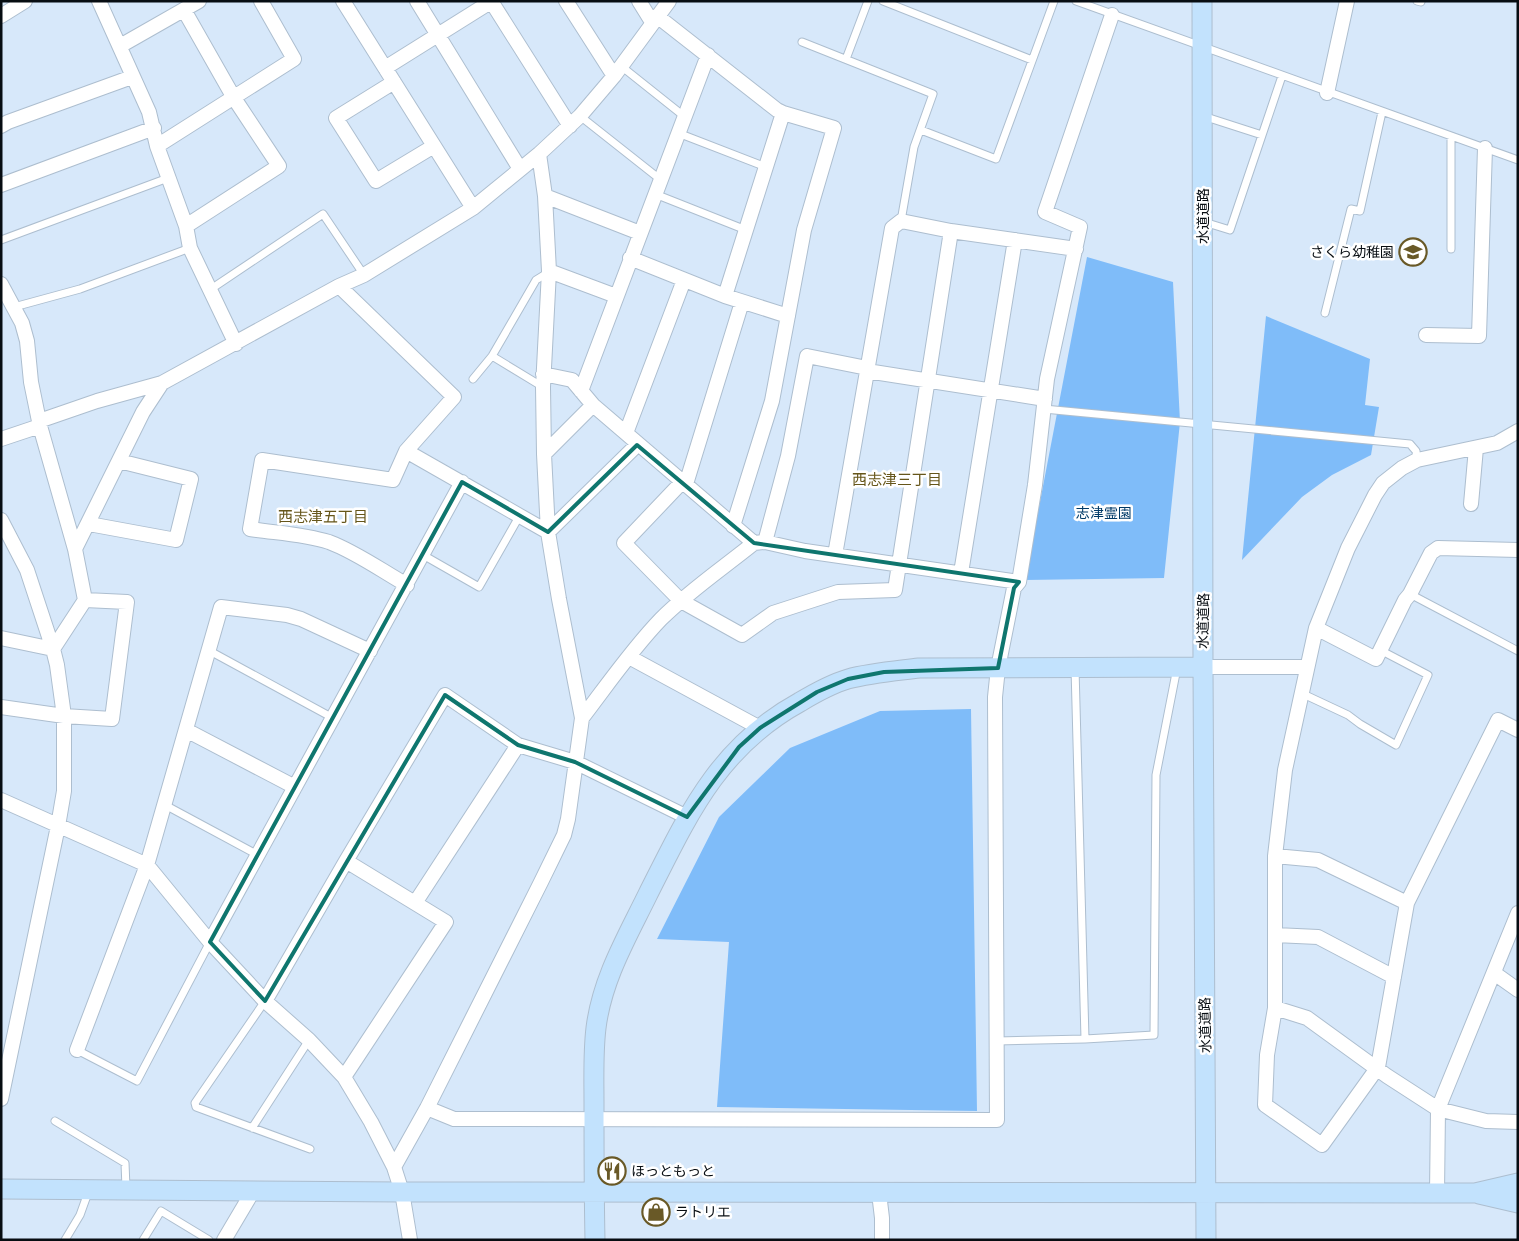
<svg xmlns="http://www.w3.org/2000/svg" width="1519" height="1241" viewBox="0 0 1519 1241" font-family="Arial,'Noto Sans JP',sans-serif">
<style>
.green{fill:#7fbcf9}
.lines{fill:none;stroke-linecap:round;stroke-linejoin:round}
.lane-casing{stroke:#adbecf;stroke-width:9}
.street-casing{stroke:#adbecf;stroke-width:16}
.secondary-casing{stroke:#adbecf;stroke-width:21}
.lane{stroke:#fff;stroke-width:7}
.street{stroke:#fff;stroke-width:14}
.secondary{stroke:#c2e2fd;stroke-width:19}
.marked{fill:none;stroke:#0f766e;stroke-width:4;stroke-linejoin:round}
.labels{text-anchor:middle;dominant-baseline:central;stroke-width:5;stroke-linejoin:round;paint-order:stroke}
.street-label{font-size:14px;fill:#070d12;stroke:#fff}
.poi-label{font-size:14px;fill:#070d12;stroke:#fff;text-anchor:start}
.park-label{font-size:14px;fill:#003a67;stroke:#fff}
.neighbourhood-label{font-size:15px;fill:#66561a;stroke:#fff}
</style>
<rect width="100%" height="100%" fill="#d7e8fa"/>
<path class="green" d="M1087,257L1173,282L1180,422L1164,578L1025,580Z
M1266,316L1370,359L1365,405L1379,407L1371,455L1332,475L1302,497L1242,560Z
M971,709L977,1111L717,1107L729,942L657,939L719,817L790,748L880,711Z"/>
<g class="lines">
<g class="lane-casing">
<path id="lane" d="M883,1L1032,60
M1076,1L1518,160
M1417,1L1421,2
M802,42L933,94L914,147L901,221
M846,59L868,1
M621,66L685,117
M580,116L661,180
M1203,116L1262,135
M921,130L996,159L1054,1
M678,133L766,167
M655,194L746,230
M1204,222L1230,230L1282,76
M1,240L168,178
M1451,249V136
M211,289L323,214L364,275
M14,307L80,289L190,248
M1325,313L1351,209L1360,211L1382,112
M492,356L543,387
M473,379L492,356L536,280L549,272
M1044,409L1410,444L1416,451L1417,460
M423,555L479,587L520,515
M1410,594L1518,651
M208,650L333,718
M1301,693L1348,715L1360,724L1396,745L1428,675L1380,650
M165,805L258,855
M265,1001L195,1103L196,1107L310,1149
M1085,1039L1154,1035L1156,775L1177,668
M997,1041L1085,1039L1075,668
M77,1050L137,1081L210,942
M55,1121L125,1163L126,1188
M252,1128L309,1040
M65,1240L80,1215L89,1190
M143,1240L161,1211L209,1240"/>
</g>
<g class="street-casing">
<path id="street" d="M99,1L149,112L157,146L186,226L190,248L236,344
M343,1L473,208
M417,1L520,169
M491,1L570,126
M566,1L614,76
M639,1L652,22
M184,10L234,98L279,166L186,226
M1,16L25,1
M657,16L777,110L783,113L834,128L804,230L772,401L733,526
M120,46L199,1
M385,68L492,1
M394,82L336,118L376,181L434,146
M1327,93L1347,1
M1,126L8,122L132,77
M157,146L294,59L261,1
M1,185L154,128
M545,196L640,233
M630,258L725,296L788,316
M549,271L616,296
M1,284L22,323L27,341L31,382L40,426L75,549
M339,286L454,397L406,451L393,480L262,460L250,529C276,533 304,534 329,542C356,552 382,571 407,585
M725,296L783,113
M1426,335L1479,336L1485,148
M867,371L1045,399
M543,374L572,380L593,405L754,543
M581,391L708,55
M39,421L97,401L162,383L339,286L364,275L473,208L539,154L580,116L614,76L669,1
M1518,431L1497,443L1417,460L1402,468L1383,483L1375,495L1348,548L1316,628L1285,770L1275,856V1008L1267,1055L1265,1105L1322,1145L1378,1067L1407,903L1498,720L1518,730
M626,433L684,280
M1,439L40,426
M406,451L548,532L637,445
M544,454L593,405
M682,482L624,543L681,601L742,635L773,613L838,592L895,590L951,231
M686,484L742,302
M1471,504L1476,448
M1,520L27,570L53,649L57,665L64,716V791L58,826L1,1099
M89,524L176,540L191,479L119,461
M765,542L788,456L807,356L867,368
M835,555L892,228L901,221L951,231L1076,249
M961,573L1015,240
M1316,628L1376,659L1405,600L1410,594L1431,553L1438,548L1518,550
M1,638L53,649L85,600L75,549L143,412L162,383
M629,657L760,728
M1203,667H1307
M1,707L64,716L112,719L127,602L85,600
M582,718C608,684 632,649 661,619C689,591 723,568 754,543L765,542L805,551L1019,582
M186,730L295,787
M1,800L147,865L210,942L265,1001L309,1040L344,1077L371,1122L394,1167L402,1192L410,1240
M1275,856L1318,860L1407,903
M415,903L518,745
M1275,935L1318,937L1394,977
M210,942L462,482
M1494,973L1518,990
M265,1001L346,861L445,695L518,745L575,762L687,817
M1275,1008L1307,1018L1387,1076L1438,1109L1486,1121L1518,1122
M77,1050L147,865L221,607L287,615L301,619L370,651
M344,1077L446,922L346,861
M427,1108L454,1119H465L997,1120L995,697L998,668L1014,588L1019,582L1035,485L1047,379L1080,227L1045,212L1112,15
M394,1167L427,1108L541,882L564,835L568,819L582,718L559,599L548,532L544,454L543,387L549,271L545,196L539,154
M879,1193L882,1218V1240
M1437,1193L1438,1109L1518,913
M224,1240L253,1191"/>
</g>
<g class="secondary-casing">
<path id="secondary" d="M1202,1L1203,667L1206,1240
M1,1189L402,1192L1437,1193H1475L1518,1183
M1479,1194L1518,1203
M595,1240C594,1194 594,1149 594,1103C594,1078 593,1053 596,1028C602,979 627,937 648,894C688,815 718,747 800,702C815,693 831,684 848,679C870,673 895,671 919,668L1203,667"/>
</g>
<use href="#lane" class="lane"/>
<use href="#street" class="street"/>
<use href="#secondary" class="secondary"/>
</g>
<path class="marked" d="M637,445L754,543L1019,582L1014,588L998,668L884,672L848,679L817,692L760,728L739,747L687,817L575,762L518,745L445,695L265,1001L210,942L462,482L548,532Z"/>
<defs>
<g id="school-ring" transform="scale(1.4375)"><circle r="9.5" fill="#fff" stroke="#695927" stroke-width="1.5"/><path d="M0-5L7-2L0 1L-7-2ZM-4 1L0 2.5L4 1V4Q0 6-4 4Z" fill="#695927"/></g>
<g id="restaurant-ring" transform="scale(1.4375)"><circle r="9.5" fill="#fff" stroke="#695927" stroke-width="1.5"/><path d="M-5-6h1v4h1v-4h1v4h1v-4h1v5L-1.5 .5V6h-2V.5L-5-1ZM5-6V6H3V1.5H1.5Q1.5-4 5-6Z" fill="#695927"/></g>
<g id="shop-ring" transform="scale(1.4375)"><circle r="9.5" fill="#fff" stroke="#695927" stroke-width="1.5"/><path d="M-5-2.5h2.3a2.7 3.5 0 0 1 5.4 0H5L5.5 6h-11ZM-1.5-2.5h3a1.5 2.3 0 0 0-3 0Z" fill="#695927"/></g>
</defs>
<g fill-rule="evenodd">
<use href="#school-ring" x="1413" y="252"/>
<use href="#restaurant-ring" x="612" y="1171"/>
<use href="#shop-ring" x="656" y="1212"/>
</g>
<g class="labels">
<g class="street-label">
<text transform="translate(1203 216) rotate(-90)">水道道路</text>
<text transform="translate(1203 621) rotate(-89)">水道道路</text>
<text transform="translate(1205 1025) rotate(-91)">水道道路</text>
</g>
<g class="poi-label">
<text x="1394" y="252" text-anchor="end">さくら幼稚園</text>
<text x="631" y="1171">ほっともっと</text>
<text x="675" y="1212">ラトリエ</text>
</g>
<g class="park-label">
<text x="1104" y="513">志津霊園</text>
</g>
<g class="neighbourhood-label">
<text x="897" y="479">西志津三丁目</text>
<text x="323" y="516">西志津五丁目</text>
</g>
</g>
<rect width="1519" height="1241" fill="none" stroke="#070d12" stroke-width="5"/>
</svg>
